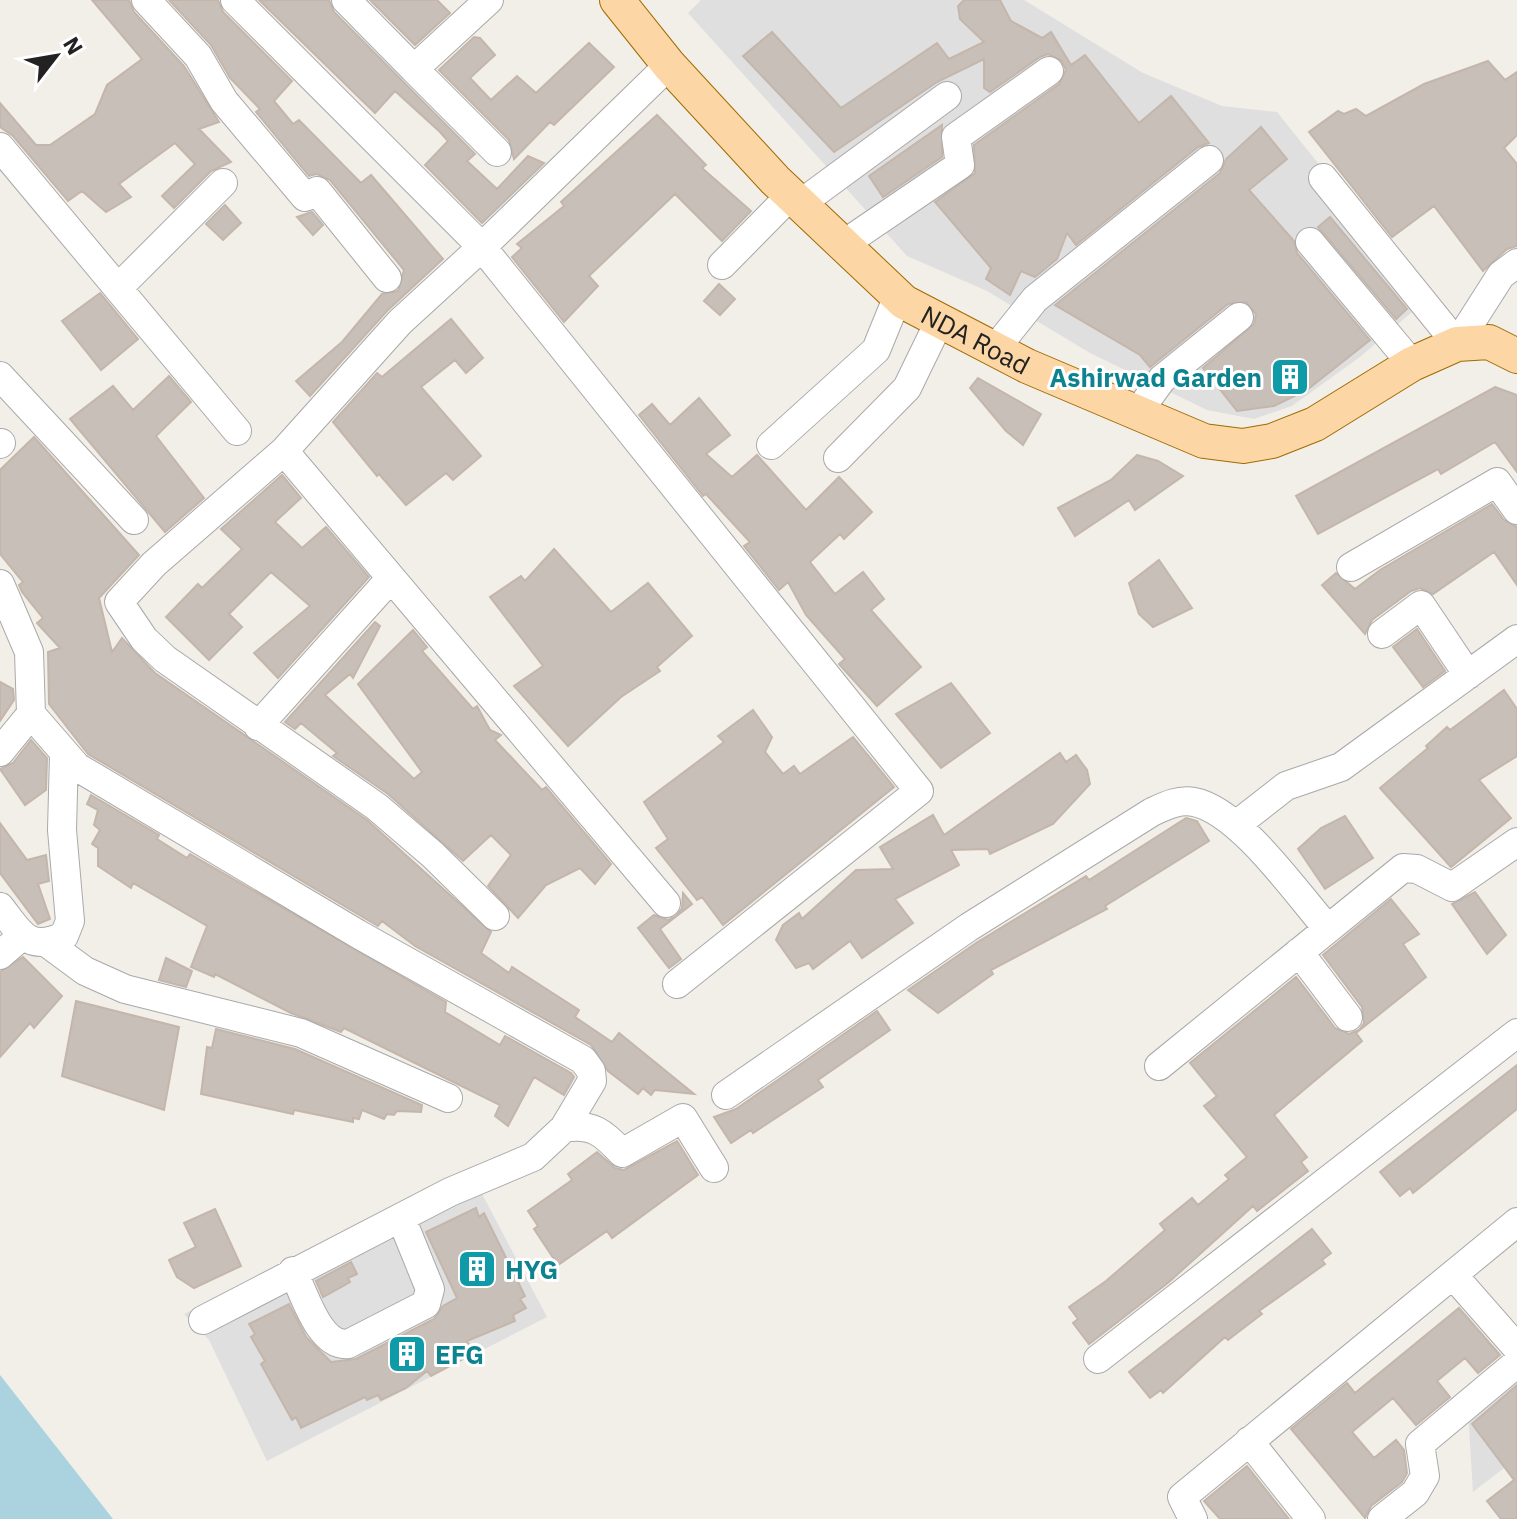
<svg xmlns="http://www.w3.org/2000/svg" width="1517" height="1519" viewBox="0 0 1517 1519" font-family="'IBM Plex Sans',sans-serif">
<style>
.residential{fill:#e0dfdf}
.water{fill:#aad3df}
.building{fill:#c7bfb8;stroke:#c4b6ab;stroke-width:2}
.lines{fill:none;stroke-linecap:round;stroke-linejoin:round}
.minor-casing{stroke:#a9a9a9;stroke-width:30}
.major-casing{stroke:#a06b00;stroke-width:36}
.minor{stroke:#fff;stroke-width:28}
.major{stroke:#fcd6a4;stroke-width:34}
.labels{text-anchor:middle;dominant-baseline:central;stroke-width:6;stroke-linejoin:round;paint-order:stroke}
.street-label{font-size:26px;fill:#222;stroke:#fff}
.culture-label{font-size:26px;font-weight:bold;fill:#0d838f;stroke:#fff;text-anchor:start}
</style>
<rect width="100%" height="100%" fill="#f2efe9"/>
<path class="residential" d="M701,0H1024L1143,73L1222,106L1277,112L1427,299L1360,357L1292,406L1254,419L1207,410L1090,353L987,291L907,256L688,13Z
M471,1173L547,1317L267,1461L209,1340L184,1314Z
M1517,1373V1458L1473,1492L1468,1412Z"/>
<path class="water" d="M0,1375L113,1519H0Z"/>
<path class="building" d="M92,0H129L134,12L184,66L219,122L199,129L231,162L211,171L174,208L162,196L195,164L175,143L119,184L131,197L106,212L82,191L68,201L13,136L0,127V103L36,145H50L95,114L107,85L142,59Z
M169,0H218L223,12L292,81L274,101L293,124L299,120L361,183L371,175L443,259L387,311L310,396L296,381L342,342L382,294L398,291L404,270L330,180L317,174L309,176L256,112L260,109L230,78L211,45Z
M259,0H329L334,12L475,154L467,161L497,189L528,156L544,163L482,223L425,165L448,141L440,132L395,91L375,113Z
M370,0H437L450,13L415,45Z
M964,0H1000L1011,21L1042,38L1051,32L1071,65L1085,55L1139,123L1171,96L1209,143L1198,147L1076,245L1067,233L1057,259L1035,277L1021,271L1010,295L986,279L991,268L935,202L975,173L974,145L1059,84L1066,70L1062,61L1048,54L1040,57L990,92L984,88V59L937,82L834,152L743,56L772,32L841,108L937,43L949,59L984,42L960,19L958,6Z
M474,37L480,38L495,55L470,78L491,100L517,76L536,93L589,43L614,67L554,125L550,122L514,159L509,140L439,70Z
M1488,61L1505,80L1517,72V135L1504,148L1517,164V246L1507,249L1483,271L1434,206L1392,237L1309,132L1338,111L1344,114L1356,109L1366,116L1424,84Z
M657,115L706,165L702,168L751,211L722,241L675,194L589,276L598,286L564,322L512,257L522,248L517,244L564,206L561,202Z
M942,125V157L883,197L869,176Z
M1261,127L1287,159L1249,190L1294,241L1297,253L1370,340L1307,390L1274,406L1237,411L1203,368L1254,324L1256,314L1246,302L1228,304L1150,367L1140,355L1055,305L1220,173L1226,159Z
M225,205L241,223L223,240L206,224Z
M312,212L323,225L313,235L297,217Z
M1330,217L1407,309L1396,319L1318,227Z
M719,284L735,299L720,315L704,301Z
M100,293L138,339L101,370L62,321Z
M451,319L483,358L466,373L455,360L421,387L481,456L453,480L446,473L406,505L379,474L377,476L333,422L377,373L382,377Z
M169,376L191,402L156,436L204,498L165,532L70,419L113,386L133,410Z
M978,378L1041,414L1023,445L1006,431L970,388Z
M1495,387L1517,395V472L1495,442L1441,474L1438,469L1318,534L1296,496Z
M699,398L730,435L706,454L732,477L757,455L806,510L839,477L872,512L844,539L840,534L810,562L835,594L863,572L884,599L871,610L921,667L877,706L839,664L845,659L806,615L788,582L779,590L744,546L750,542L706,494L703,496L639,415L652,404L670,425Z
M34,437L139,555L99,598L112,652L122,638L155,673L367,820L491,932L481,953L509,973L512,967L579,1010L575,1017L612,1042L619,1033L694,1094L655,1090L651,1095L643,1088L638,1094L608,1071L591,1045L415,946L382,921L378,926L366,919L88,754L49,704L48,652L60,648L37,623L43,618L22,592L19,585L23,582L0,554V470Z
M1137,455L1158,461L1183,476L1135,510L1129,500L1075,536L1058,508L1111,480Z
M282,475L301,498L275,522L302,548L326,527L369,577L278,678L254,653L310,606L271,572L229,614L242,627L209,660L166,617L198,584L202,588L242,549L221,529Z
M1492,504L1504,520L1517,527V585L1494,552L1433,594L1420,588L1411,591L1372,620L1365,634L1322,585L1336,573L1355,589L1380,570Z
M554,549L611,612L648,583L692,636L657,667L660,671L621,697L568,746L514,686L543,666L490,597L521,576L525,581Z
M1159,560L1192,608L1153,627L1139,614L1129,583Z
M375,622L380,626L353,678L350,674L325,695L414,779L422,772L358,684L413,630L427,647L422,651L473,709L477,706L490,730L501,735L495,740L542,790L546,787L611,864L595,884L580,868L546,885L518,918L488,886L511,855L491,835L463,861L388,794L333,756L337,753L301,723L295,729L285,722Z
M1417,629L1445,671L1423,687L1393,647Z
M0,682L13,689L14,700L0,721Z
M951,683L990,733L941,768L896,714Z
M1504,690L1517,709V756L1479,780L1511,818L1451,867L1380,788L1428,748L1426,746L1447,727L1450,730Z
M753,710L772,737L765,752L783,774L794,766L800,774L853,737L894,787L723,925L702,897L697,900L656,848L668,839L644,802L724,742L718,736Z
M31,740L47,758L46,790L25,805L0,769L13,763Z
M1060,753L1066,762L1076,755L1087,770L1090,784L1053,824L990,854L988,849L951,850L959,865L895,899L913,923L862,958L850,941L813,969L809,963L796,968L776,940L783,925L799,913L802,919L856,870L893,869L880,847L933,815L944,835Z
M91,795L159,835L157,839L187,858L190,854L446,1002L445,1012L500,1045L505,1036L571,1073L574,1077L564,1095L534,1077L508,1126L495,1116L500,1105L344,1028L341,1032L291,1013L215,974L214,977L191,967L207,926L133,883L131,888L98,866V848L92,844L100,830L94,825L98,810L87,804Z
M1345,816L1373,858L1325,889L1298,849L1321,828Z
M1186,818L1197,821L1209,841L1105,906L1107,909L991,970L993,974L938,1013L908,990L976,943L1086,876L1089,880Z
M0,823L27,860L46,855L49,881L38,884L50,919L38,924L0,873Z
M1475,892L1506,935L1487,954L1452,904Z
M683,893L692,904L660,929L681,959L669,968L638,928L654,915L668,920L676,916L682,908Z
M1391,899L1419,934L1403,944L1426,977L1356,1033L1362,1041L1274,1115L1307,1157L1301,1162L1308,1171L1257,1211L1253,1206L1169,1282L1089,1344L1073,1323L1078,1319L1069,1307L1106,1281L1165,1230L1160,1224L1192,1198L1198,1205L1229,1179L1225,1175L1247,1157L1204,1106L1217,1096L1190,1063L1296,977L1335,1028L1349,1034L1359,1030L1364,1023L1362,1007L1323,955Z
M23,957L62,996L34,1028L30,1023L0,1057V972Z
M166,958L192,971L186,987L159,980Z
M76,1001L179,1027L164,1110L62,1076Z
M877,1011L890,1030L818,1080L823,1087L753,1133L751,1130L731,1143L714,1117L736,1109Z
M216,1029L295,1049L422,1105L421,1112L397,1111L394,1115L387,1114L384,1119L362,1110L359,1119L353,1118V1122L294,1110L293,1114L201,1094L207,1047L212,1048Z
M1517,1065V1109L1413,1193L1410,1188L1400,1196L1380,1172Z
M677,1141L698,1175L612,1238L607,1231L558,1265L534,1229L538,1226L528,1211L572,1180L568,1174L597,1152L615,1168L624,1170Z
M476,1208L479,1217L484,1213L525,1296L520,1299L526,1308L513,1315L515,1321L467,1341L474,1353L431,1376L427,1371L406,1388L381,1400L378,1395L367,1400L365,1397L301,1428L296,1417L292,1420L261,1364L265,1361L251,1337L255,1334L249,1324L289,1304L306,1337L331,1362L356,1359L434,1319L443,1306L457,1298L426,1232Z
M215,1209L241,1266L194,1288L177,1277L169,1260L196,1247L184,1223Z
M1312,1229L1331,1253L1322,1260L1325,1264L1259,1311L1262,1314L1228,1340L1225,1337L1163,1393L1161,1390L1150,1398L1129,1372Z
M351,1262L357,1274L348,1278L350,1282L323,1297L316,1281Z
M1459,1308L1500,1355L1478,1373L1465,1358L1437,1381L1450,1397L1416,1425L1393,1398L1352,1432L1374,1458L1396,1440L1404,1450L1407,1473L1402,1482L1371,1506L1365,1518L1291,1429L1347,1383L1355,1393Z
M1517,1385V1519H1501L1487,1501L1514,1480L1472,1424Z
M1247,1466L1289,1519H1220L1204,1501Z"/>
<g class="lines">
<g class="minor-casing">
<path id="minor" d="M146,0L198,56L224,101L305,197L317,191L387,278
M235,0L482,247L400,322L284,451L154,564L119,602L144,639L165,659L377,807L433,855L495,916
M346,0L414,69L489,0
M669,65L482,247L919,791L677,984
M414,69L497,152
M0,147L237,431
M1323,178L1457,344L1501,275L1517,263
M800,204L947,96
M1310,242L1412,364
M841,246L960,165L956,137L1049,71
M722,265L790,196
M118,288L223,183
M995,349L1035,299L1209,160
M0,376L134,520
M1137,413L1162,379L1239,317
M0,444L1,443
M771,445L876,350L898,296
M284,451L666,903
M838,458L907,388L940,320
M1351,567L1497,482L1517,510
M0,584L29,652L31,714L77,767L358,934L583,1060L591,1071L592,1081L564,1128L533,1157L450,1192L203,1320
M1382,634L1421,605L1468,675
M258,726L391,578
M0,752L31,714
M1236,825L1286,786L1341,767L1517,639
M0,907C21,934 28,952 64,936L70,921L62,830L64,755
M47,943L85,971L125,989L301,1033L448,1098
M1299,952L1348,1017
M0,955L22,936
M1159,1066L1403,868L1417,869L1452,887L1517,842
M726,1095L969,927L1152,812C1165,806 1179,799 1194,802C1240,811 1297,894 1328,929
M564,1128C592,1123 604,1133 622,1153L683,1118L714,1168
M293,1271C304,1293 319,1347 348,1344L426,1304L430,1289L402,1220
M1453,1275L1517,1348
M1098,1359L1517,1033
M1249,1441L1311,1519
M1193,1519L1182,1497L1517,1222
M1382,1519L1415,1493L1425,1476L1420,1444L1517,1363"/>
</g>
<g class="major-casing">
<g id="major">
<path id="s1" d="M617,0L669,65L775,180L904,302L1027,366L1204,441L1243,446L1272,441L1315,424L1412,364L1457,344L1489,342L1517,356"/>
</g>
</g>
<use href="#minor" class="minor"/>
<use href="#major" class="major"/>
</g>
<defs>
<g id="building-square" transform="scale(2)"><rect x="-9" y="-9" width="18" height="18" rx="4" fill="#0f9aa8" stroke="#fff"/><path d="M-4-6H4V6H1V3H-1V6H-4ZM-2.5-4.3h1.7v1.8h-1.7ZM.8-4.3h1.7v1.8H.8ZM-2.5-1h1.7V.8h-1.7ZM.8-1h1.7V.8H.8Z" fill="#fff"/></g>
</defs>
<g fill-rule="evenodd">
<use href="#building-square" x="1290" y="377"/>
<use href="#building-square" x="477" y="1269"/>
<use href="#building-square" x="407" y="1354"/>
</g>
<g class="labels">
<g class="street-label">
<text stroke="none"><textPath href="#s1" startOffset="498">NDA Road</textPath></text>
</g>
<g class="culture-label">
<text x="1262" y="377" text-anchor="end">Ashirwad Garden</text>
<text x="505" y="1269">HYG</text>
<text x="435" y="1354">EFG</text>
</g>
</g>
<g transform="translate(56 56) rotate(59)" stroke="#ffffff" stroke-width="6" paint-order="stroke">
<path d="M0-6L14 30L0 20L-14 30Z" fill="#222222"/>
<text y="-12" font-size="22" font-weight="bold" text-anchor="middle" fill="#222222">N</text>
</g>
</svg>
